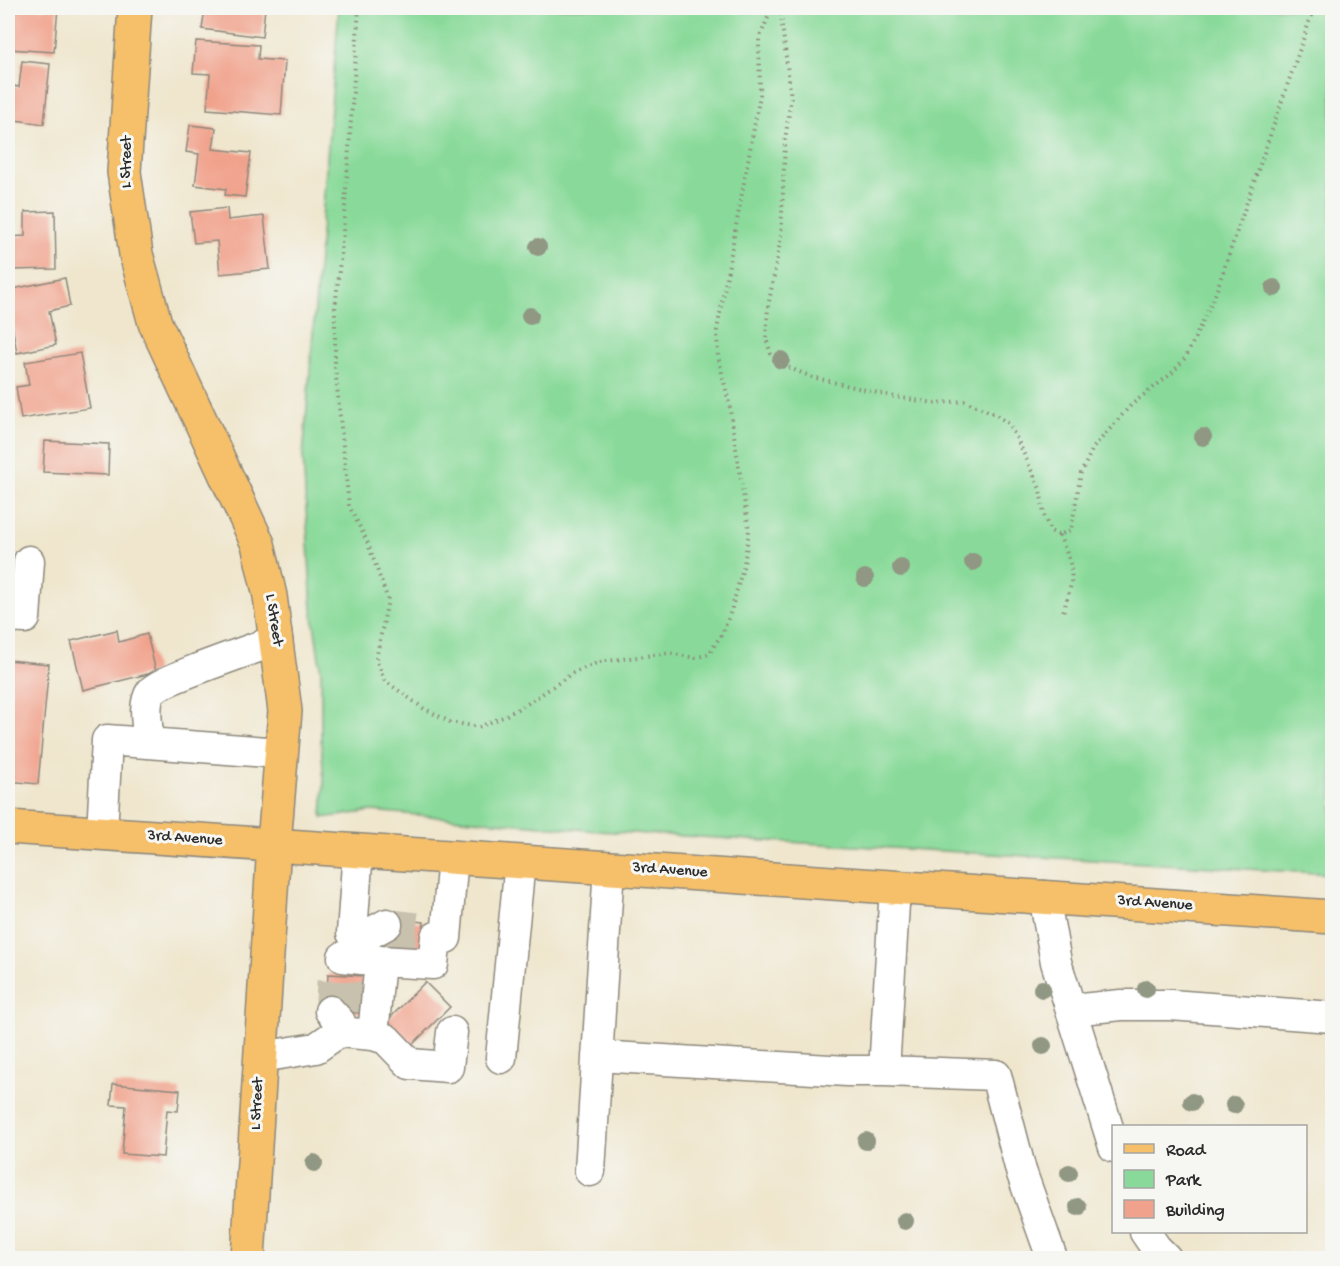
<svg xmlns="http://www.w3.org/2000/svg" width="1340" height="1266" viewBox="0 0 1340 1266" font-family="'Gochi Hand',sans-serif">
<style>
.green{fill:#89da9a;stroke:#5a8262;stroke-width:1.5}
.building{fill:#f1a28c}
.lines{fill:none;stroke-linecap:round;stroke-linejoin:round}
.minor-tunnel{stroke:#c8c1ad;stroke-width:30;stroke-dasharray:30 15;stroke-linecap:butt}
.minor-casing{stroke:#8d887c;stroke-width:33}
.major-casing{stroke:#8d887c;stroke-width:36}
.path{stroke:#8d887c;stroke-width:4;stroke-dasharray:1.5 4.5;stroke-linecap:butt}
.minor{stroke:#fff;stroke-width:30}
.major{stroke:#f6c06b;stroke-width:33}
.tree{fill:#909783}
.labels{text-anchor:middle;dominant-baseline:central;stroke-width:6;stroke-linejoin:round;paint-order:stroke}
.street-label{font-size:16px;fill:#2b2b2b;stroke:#f6f6f2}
</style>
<rect width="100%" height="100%" fill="#f6f6f2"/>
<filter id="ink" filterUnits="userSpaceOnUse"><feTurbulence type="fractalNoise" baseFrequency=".0167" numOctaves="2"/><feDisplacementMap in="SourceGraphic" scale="12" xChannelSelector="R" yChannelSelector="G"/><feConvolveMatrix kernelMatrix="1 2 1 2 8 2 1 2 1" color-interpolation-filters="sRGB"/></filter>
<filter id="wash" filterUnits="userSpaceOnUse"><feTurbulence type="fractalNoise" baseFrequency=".008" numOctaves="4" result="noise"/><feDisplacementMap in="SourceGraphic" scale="24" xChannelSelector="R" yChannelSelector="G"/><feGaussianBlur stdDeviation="1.35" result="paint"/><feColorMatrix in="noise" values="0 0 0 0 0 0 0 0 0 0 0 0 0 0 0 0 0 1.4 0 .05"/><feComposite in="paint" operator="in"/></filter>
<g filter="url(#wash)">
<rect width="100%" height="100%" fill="#efe6cd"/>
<path class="green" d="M339,8H1332V874L598,831L372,811L322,818L324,783L321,739V672L312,609L303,457Z"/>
<g id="blocks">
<path class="building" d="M14,8H58L54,52L8,49V15L14,16Z
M205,8H265L262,37L202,29Z
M196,41L259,45L258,59L285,61L281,115L207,109L210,74L193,73Z
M22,61L50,64L44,124L8,119V85L19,87Z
M190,125L216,128L213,149L251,153L245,197L225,195L226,189L195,185L199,154L186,152Z
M227,208L228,220L264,216L270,269L220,274L217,241L194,243L190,212Z
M55,211L56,269L8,270V237L25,236V212Z
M65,278L70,306L49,311L56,345L17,353L8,303V290Z
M80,353L90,408L21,419L16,387L29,385L25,362Z
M45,441L109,444L108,475L43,472Z
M117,630L119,642L147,634L156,672L83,690L71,641Z
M8,660L49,664L38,784L8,781Z
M387,919L424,922L421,957L385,954Z
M328,974L364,976L362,1013L326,1011Z
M425,982L450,1007L409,1048L384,1024Z
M113,1084L180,1090L178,1111L167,1110L163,1157L122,1154L126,1106L111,1105Z"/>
</g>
</g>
<g filter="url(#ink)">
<use href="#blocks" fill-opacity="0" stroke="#8d887c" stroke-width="1.5"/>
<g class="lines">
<path class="minor-tunnel" d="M387,924L423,928
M385,946L422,948
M330,1011L332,974
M352,1012L355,976"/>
<g class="minor-casing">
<path id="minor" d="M8,617L25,618L29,561
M149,743C148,728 142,705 151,692C159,680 257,648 277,640
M102,833L107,740L281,753
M358,850L352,933L367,935L387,924
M895,887L884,1071L996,1075L1021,1171L1052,1258
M1044,896L1056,962L1114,1147
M343,957L380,961
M1071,1010L1121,1005H1170L1332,1017
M339,1032L373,1035L386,1039L410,1064L448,1067L452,1032
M373,1035L380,961L433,964L436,937L446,938L453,856
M597,1056L847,1071H884
M261,1057L316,1048L339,1032L340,1022L330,1011
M501,1058L520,861
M590,1171L609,867
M1145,1232L1156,1248L1166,1258"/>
</g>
<g class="major-casing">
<path id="major" d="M135,8L124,172L136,254L155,323L258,544L270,596L285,711L274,844L248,1258
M8,827L1332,917"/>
</g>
<path class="path" d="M359,8L343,232L335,309V367L349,506L367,541L388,600L376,659L384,680L423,708L450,722L479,727L503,717L527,704L573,673L599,662L669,653L695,658L709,654L723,632L731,611L744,564L749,531L729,403L718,356L717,330L760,95L759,39L772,8
M780,8L791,98L785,141L781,237L768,307L766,338L771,354L780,364L812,377L895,397L935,403L965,401L995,414L1008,423L1017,439L1040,489L1044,515L1050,531L1059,535L1071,530L1081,473L1093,448L1131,405L1171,374L1186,357L1215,295L1314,8
M1059,535C1075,570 1075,576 1063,612"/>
<use href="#minor" class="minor"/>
<use href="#major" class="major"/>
</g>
<g class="tree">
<circle cx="538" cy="247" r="9"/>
<circle cx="1274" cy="288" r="9"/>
<circle cx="530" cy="316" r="9"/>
<circle cx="781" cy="360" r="9"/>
<circle cx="1203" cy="437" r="9"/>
<circle cx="973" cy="562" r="9"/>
<circle cx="901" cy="568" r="9"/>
<circle cx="865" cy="578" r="9"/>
<circle cx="1042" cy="989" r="9"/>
<circle cx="1146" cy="989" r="9"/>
<circle cx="1043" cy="1046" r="9"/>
<circle cx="1192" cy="1102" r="9"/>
<circle cx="1234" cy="1105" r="9"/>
<circle cx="866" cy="1141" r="9"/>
<circle cx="314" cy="1163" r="9"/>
<circle cx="1069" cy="1173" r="9"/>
<circle cx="1078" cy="1207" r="9"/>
<circle cx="905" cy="1221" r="9"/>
</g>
</g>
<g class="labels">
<g class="street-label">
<text transform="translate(127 162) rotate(-90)">L Street</text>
<text transform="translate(273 620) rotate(81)">L Street</text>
<text transform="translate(185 839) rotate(4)">3rd Avenue</text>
<text transform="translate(670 871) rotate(4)">3rd Avenue</text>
<text transform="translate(1155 904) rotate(4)">3rd Avenue</text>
<text transform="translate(258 1104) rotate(-87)">L Street</text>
</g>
</g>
<rect width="1340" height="1266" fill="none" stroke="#f6f6f2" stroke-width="30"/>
<rect x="1112" y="1125" width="195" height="108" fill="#f6f6f2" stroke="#a5a5a2" stroke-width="1.5"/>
<rect x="1124" y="1144" width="30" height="9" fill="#f6c06b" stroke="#a5a5a2" stroke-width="1.5"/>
<text x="1166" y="1155" font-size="18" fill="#2b2b2b">Road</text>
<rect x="1124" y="1170" width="30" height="18" fill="#89da9a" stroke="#a5a5a2" stroke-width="1.5"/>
<text x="1166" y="1185" font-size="18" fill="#2b2b2b">Park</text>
<rect x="1124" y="1200" width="30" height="18" fill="#f1a28c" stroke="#a5a5a2" stroke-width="1.5"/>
<text x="1166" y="1215" font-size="18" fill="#2b2b2b">Building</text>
</svg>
